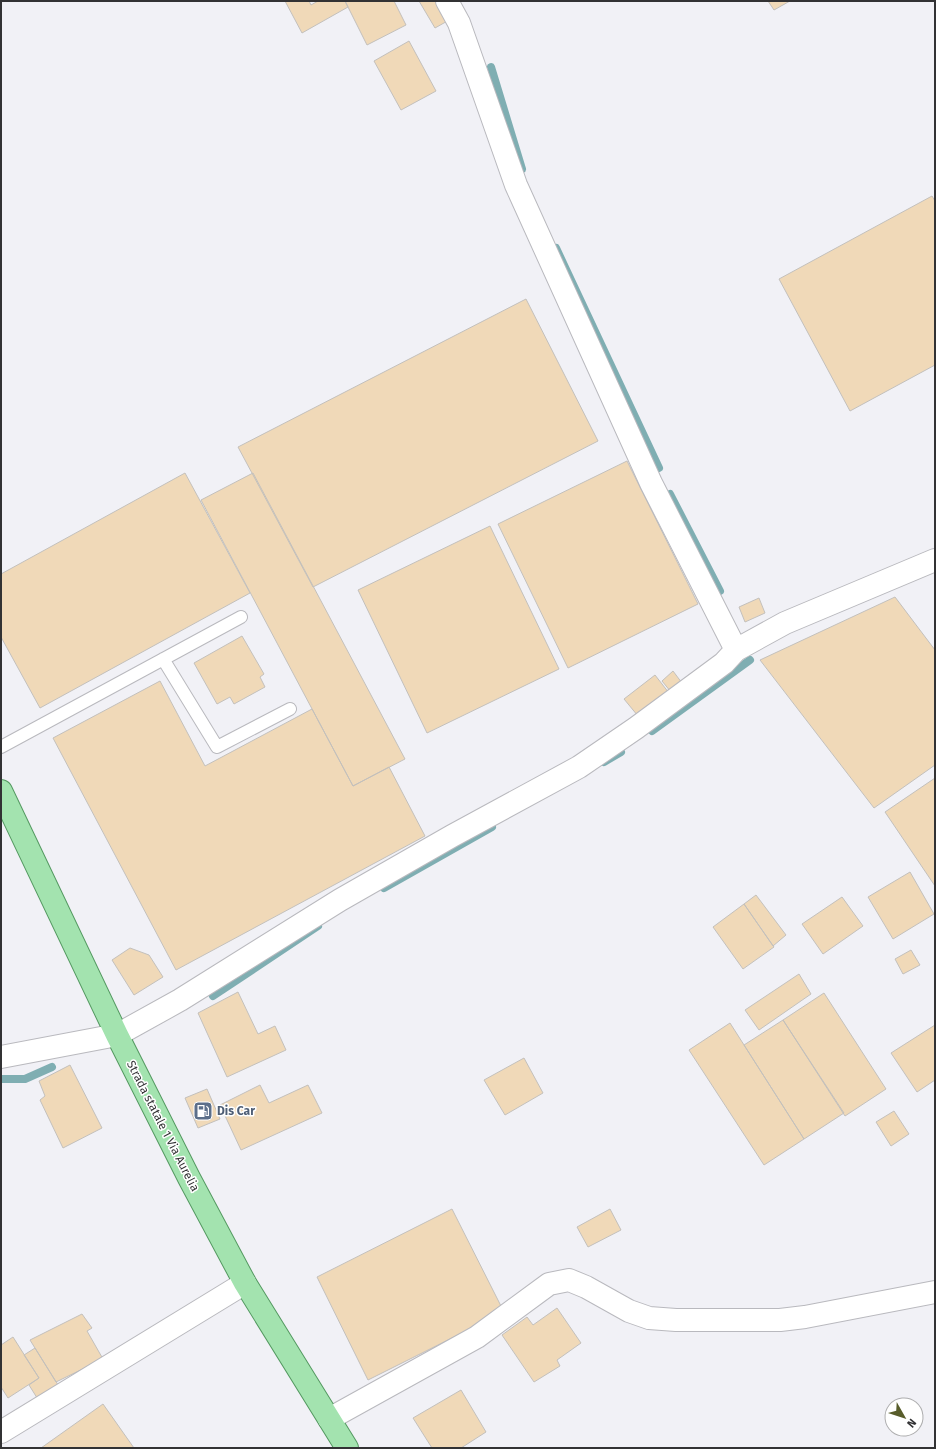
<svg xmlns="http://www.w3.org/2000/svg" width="936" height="1449" viewBox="0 0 936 1449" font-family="'Fira Sans',sans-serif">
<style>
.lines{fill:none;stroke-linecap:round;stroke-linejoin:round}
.stream{stroke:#7faeb2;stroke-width:8}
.building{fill:#f0d9b8;stroke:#c3c0bc}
.service-casing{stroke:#b9b9be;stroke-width:14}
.minor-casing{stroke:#b9b9be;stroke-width:24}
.primary-casing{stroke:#549961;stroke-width:24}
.service{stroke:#fff;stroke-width:12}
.minor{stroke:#fff;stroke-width:22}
.primary{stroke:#a3e3af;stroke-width:22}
.labels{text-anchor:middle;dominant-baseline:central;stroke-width:3;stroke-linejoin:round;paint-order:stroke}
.service-label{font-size:12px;font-weight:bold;fill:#4e5e75;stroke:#fff;text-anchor:start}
.street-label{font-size:12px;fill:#323234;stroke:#fff}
</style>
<rect width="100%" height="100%" fill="#f1f1f6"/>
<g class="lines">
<path class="stream" d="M491,67L522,169
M556,248L659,468
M670,494L720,591
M652,731L750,660
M604,762L621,752
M384,888L492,827
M213,996L318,926
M1,1079H25L52,1067"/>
</g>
<path class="building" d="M285,1H309L311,5L318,1H345L348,7L302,33Z
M345,1H394L406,25L367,45Z
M419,1H441L451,19L435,28Z
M768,1H790L774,10Z
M409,41L436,91L401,110L374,61Z
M932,196L935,201V365L850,411L779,279Z
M526,299L598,441L313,587L238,447Z
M627,461L698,604L568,668L498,524Z
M185,473L250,593L40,708L1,637V574Z
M253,473L405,759L353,786L201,500Z
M490,526L559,669L427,733L358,590Z
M895,597L935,650V765L874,808L760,660Z
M759,598L765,613L745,622L739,607Z
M242,636L264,674L260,677L265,687L234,704L230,697L217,704L194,663Z
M673,671L682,683L671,692L662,681Z
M655,675L669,693L638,716L624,699Z
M160,681L205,766L312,709L353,786L389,767L425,836L176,970L53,738Z
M935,778V886L885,812Z
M910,872L934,914L893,939L868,897Z
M756,895L786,935L773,946L744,904Z
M842,897L863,926L823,954L802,924Z
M744,904L774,947L743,969L713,927Z
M130,948L149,955L163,977L134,995L112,960Z
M911,950L920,965L903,974L895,959Z
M799,974L811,994L759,1030L745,1010Z
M238,992L258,1034L275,1026L286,1050L227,1077L198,1013Z
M824,993L886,1089L845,1116L783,1020Z
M783,1020L844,1113L804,1139L744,1045Z
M730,1023L804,1139L764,1165L689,1050Z
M935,1025V1080L917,1092L891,1053Z
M524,1058L543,1093L505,1115L484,1080Z
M70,1065L102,1128L63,1148L40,1100L45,1096L39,1081Z
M260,1085L269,1103L308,1085L322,1113L241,1150L220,1105Z
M207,1089L220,1119L198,1128L185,1098Z
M894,1111L909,1134L891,1146L876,1122Z
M452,1209L504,1312L368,1380L317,1277Z
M610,1209L621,1230L588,1247L577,1227Z
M557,1308L581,1343L557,1360L560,1366L534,1382L502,1335L527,1317L533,1325Z
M82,1314L92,1328L87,1331L103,1359L56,1382L30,1340Z
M13,1337L39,1378L8,1398L1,1387V1345Z
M35,1348L60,1388L39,1401L29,1385L39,1378L24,1355Z
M461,1390L486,1432L461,1448H432L413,1418Z
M103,1404L134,1448H41Z"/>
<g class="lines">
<g class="service-casing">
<path id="service" d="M163,659L217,747L290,709
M1,747L241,617"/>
</g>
<g class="minor-casing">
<path id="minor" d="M447,1L459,23L516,185L651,483L736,650
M1,1057L117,1035L180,1000L340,900L452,836L579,767L636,728L724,663L736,650L785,623L935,560
M329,1419L477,1337L549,1284L569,1280L586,1287L629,1311L649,1318L676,1320H780L805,1317L935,1292
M1,1432L245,1283"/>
</g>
<g class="primary-casing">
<path id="primary" d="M1,791L117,1035L189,1178L245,1283L347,1448"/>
</g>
<use href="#service" class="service"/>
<use href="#minor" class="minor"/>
<use href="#primary" class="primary"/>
</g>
<defs>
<g id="fuel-square" transform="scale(1)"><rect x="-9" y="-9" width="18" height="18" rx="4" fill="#5c6f8a" stroke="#fff"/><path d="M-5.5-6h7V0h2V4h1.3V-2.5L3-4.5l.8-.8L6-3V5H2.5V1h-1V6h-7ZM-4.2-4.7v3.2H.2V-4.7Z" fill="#fff"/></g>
</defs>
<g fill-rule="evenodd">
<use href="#fuel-square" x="203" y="1111"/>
</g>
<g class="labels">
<g class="service-label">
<text x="217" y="1111">Dis Car</text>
</g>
<g class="street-label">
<text transform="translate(163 1126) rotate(63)">Strada statale 1 Via Aurelia</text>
</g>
</g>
<rect width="936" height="1449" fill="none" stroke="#323234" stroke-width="4"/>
<g transform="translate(904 1417) rotate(129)"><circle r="19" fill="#ffffff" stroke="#adadae"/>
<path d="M0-3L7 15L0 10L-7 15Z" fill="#585d2b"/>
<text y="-6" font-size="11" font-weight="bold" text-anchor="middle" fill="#323234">N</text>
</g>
</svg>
